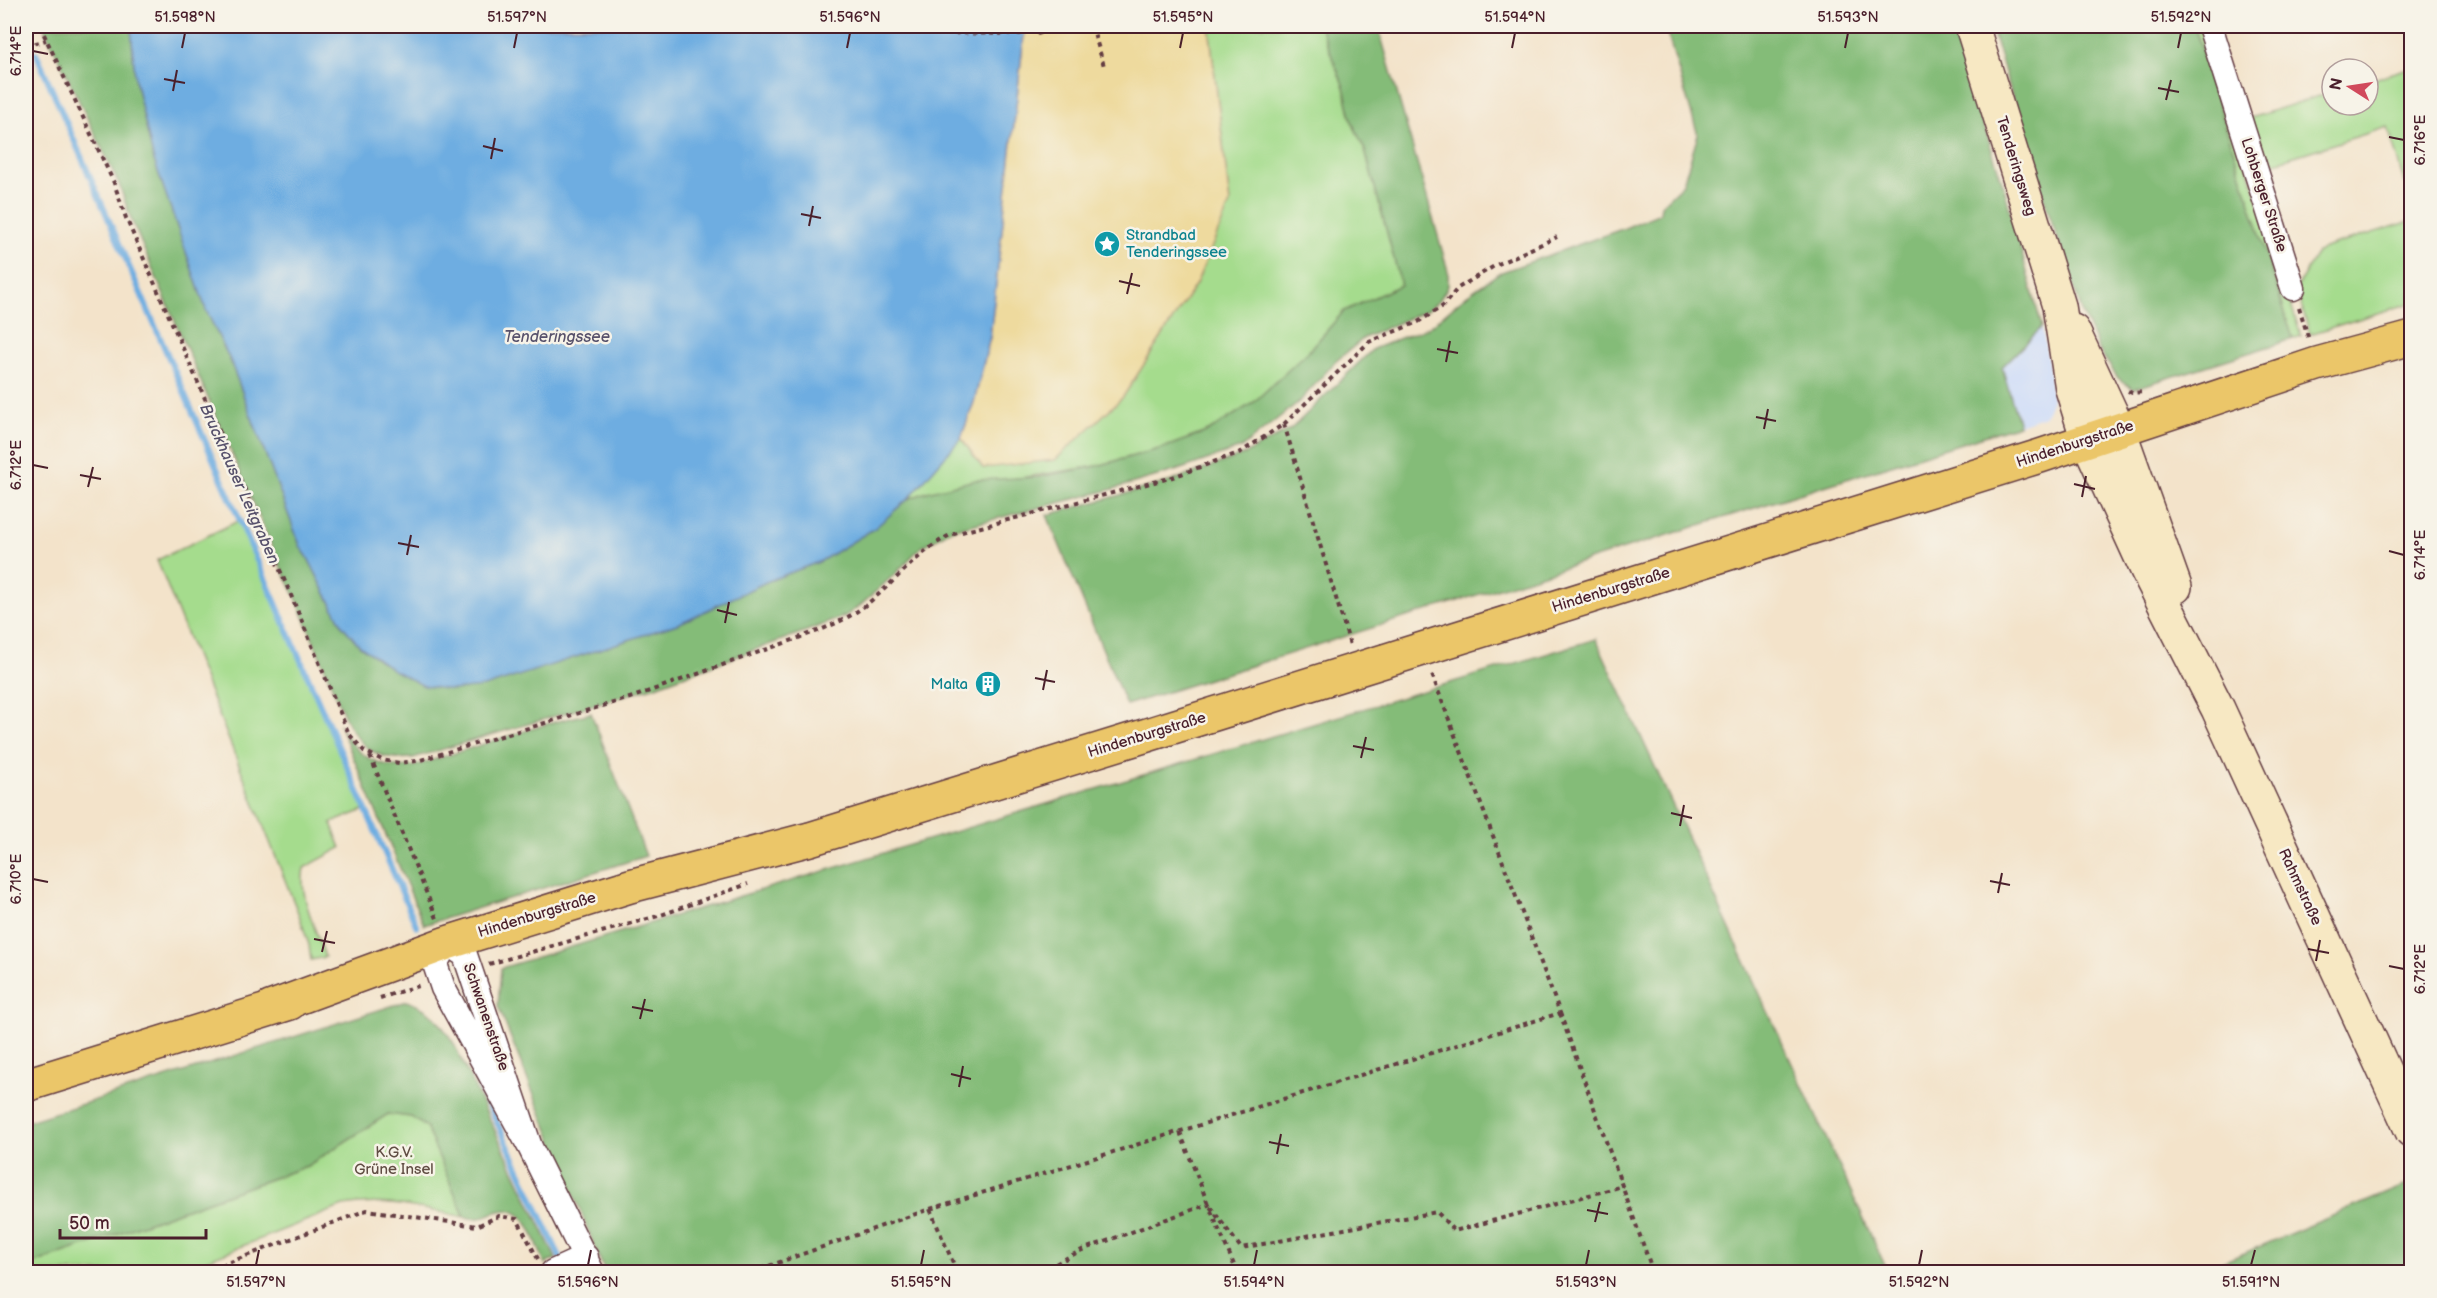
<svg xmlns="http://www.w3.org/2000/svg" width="2437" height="1298" viewBox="0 0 2437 1298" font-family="'Balsamiq Sans',sans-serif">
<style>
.built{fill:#ccdbfa}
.green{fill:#a5dc8d;stroke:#787e5c;stroke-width:1.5}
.forest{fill:#84bc78;stroke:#676e52;stroke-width:1.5}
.sand{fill:#eeda9e;stroke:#9c7c64;stroke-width:1.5}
.water{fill:#6eade1;stroke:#5c6686;stroke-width:1.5}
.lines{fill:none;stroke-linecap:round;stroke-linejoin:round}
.stream{stroke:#6eade1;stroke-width:6}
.street-casing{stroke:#633c43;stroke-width:27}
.secondary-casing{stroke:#633c43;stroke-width:36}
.primary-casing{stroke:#633c43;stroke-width:36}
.path{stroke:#633c43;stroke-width:4;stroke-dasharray:4.5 4.5;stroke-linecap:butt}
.street{stroke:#fff;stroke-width:24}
.secondary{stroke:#f7e8c3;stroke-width:33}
.primary{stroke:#ebc669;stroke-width:33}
.ticks{fill:none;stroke:#4a1f2b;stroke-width:2}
.labels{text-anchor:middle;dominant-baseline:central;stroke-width:5;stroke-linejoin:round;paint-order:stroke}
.street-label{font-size:15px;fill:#4a1f2b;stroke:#f7f3e8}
.culture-label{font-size:15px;fill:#0d838f;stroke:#f7f3e8;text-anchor:start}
.park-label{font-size:15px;fill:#614e44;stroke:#f7f3e8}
.water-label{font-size:16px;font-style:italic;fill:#57516b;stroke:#f7f3e8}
.neatline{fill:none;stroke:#4a1f2b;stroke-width:2}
.ticks-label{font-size:15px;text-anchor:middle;fill:#4a1f2b}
</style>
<rect width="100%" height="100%" fill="#f7f3e8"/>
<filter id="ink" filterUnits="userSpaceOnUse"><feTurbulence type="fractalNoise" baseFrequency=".0167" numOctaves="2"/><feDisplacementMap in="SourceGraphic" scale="12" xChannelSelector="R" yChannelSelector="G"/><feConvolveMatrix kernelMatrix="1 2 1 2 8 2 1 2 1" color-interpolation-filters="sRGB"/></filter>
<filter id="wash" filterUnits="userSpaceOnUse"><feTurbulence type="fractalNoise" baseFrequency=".008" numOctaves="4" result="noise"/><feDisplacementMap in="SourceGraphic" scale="24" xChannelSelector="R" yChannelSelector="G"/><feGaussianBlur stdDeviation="1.35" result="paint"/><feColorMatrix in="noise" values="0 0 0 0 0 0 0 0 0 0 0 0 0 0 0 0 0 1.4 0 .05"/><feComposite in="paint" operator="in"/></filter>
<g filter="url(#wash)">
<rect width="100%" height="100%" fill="#f3e3ca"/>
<path class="built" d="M2042,327L2049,365L2052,399L2045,416L2019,425L2002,367Z"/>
<path class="green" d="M1209,26H1320L1344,87L1352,122L1365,150L1401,285L1344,311L1310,350L1253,403L1209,431L1163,448L1097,466L927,492L908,499L961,438L983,468L1230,204Z
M2194,26H2204L2301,336L2293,339Z
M2411,67V180L2404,182L2388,127L2259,167L2244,120L2332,92V105H2368V81Z
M2411,221V303L2310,334L2296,288L2317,253L2324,248Z
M238,521L364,810L331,823L341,848L304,868C298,894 317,932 325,957L311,960L309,945L299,915L157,560Z
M388,1114L411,1117L426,1127L465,1217C422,1209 386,1198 343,1206L177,1272H26V1266L307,1166Z"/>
<path class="forest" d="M43,26H131L135,79L153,157L206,310L230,360L301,548L307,556L342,625L360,646L395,671L484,687L680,623L766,582L821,561L875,528L908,499L927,492L975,480L1038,477L1097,466L1163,448L1209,431L1253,403L1310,350L1344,311L1401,285L1365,150L1352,122L1344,87L1320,26H1378L1448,271V286L1439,301L1427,310L1364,338L1335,362L1301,400L1241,448L1178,470L1113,489L951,530L920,548L896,573L861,605L845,616L817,627L653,687L413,758C377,761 361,749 345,718L297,600L279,563L131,219L119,184Z
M1665,26H1952L2004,188L2042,327L2002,367L2019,425L1126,705L1047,515L1172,481L1243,455L1291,429L1373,349L1429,327L1466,296L1499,273L1625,228L1660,213L1661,205L1683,184L1698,135Z
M1991,26H2194L2293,339L2133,389L2118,378L2099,350L2083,314L2033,166Z
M1596,639L1888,1272H605L498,1006L501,968Z
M591,713L646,856L424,925L339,724C357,757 377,769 414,766L547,724Z
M407,1001C434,1011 437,1019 453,1042L556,1259L545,1264C535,1242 528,1201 496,1212C482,1216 481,1221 465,1217L426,1127L411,1117L388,1114L307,1166L26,1266V1122Z
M2411,1183V1272H2199Z"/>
<path class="sand" d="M1025,26H1209L1230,204L1196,284L1123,397L1055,460L983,468L961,438L974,402L990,337Z"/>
<path class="water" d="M131,26H1025L990,337L974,402L961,438L908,499L875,528L821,561L766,582L680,623L484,687L452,690L424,686L395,671L360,646L342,625L307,556L301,548L230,360L206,310L153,157L135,79Z"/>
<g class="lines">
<path class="stream" d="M26,33L27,37
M36,53L417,927
M481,1088L560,1257"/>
</g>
</g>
<g filter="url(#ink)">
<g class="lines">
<g class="street-casing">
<path id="street" d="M2210,26L2293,288
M530,1147L465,955L447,943L435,964L443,988L530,1147L592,1272
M553,1272L586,1257"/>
</g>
<g class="secondary-casing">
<path id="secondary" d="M1972,26L2059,306L2072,389L2088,441L2147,570L2218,709L2412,1131
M2073,331L2119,430L2175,587"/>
</g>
<g class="primary-casing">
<path id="primary" d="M270,1008L447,943L630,886L810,839L1144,736L2040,456L2317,364L2412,338
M26,1085L290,1003"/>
</g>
<path class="path" d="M40,26L114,183L126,218L290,593L349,734L364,751L382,760L399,763L417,761L633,697L818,631C834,624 849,618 863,607C894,584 916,553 950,535L1170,478L1241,452L1284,424L1369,342L1418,322L1443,306L1458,288L1496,265L1557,237
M1092,26L1104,66
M936,33L1024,34
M1037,34L1069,26
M26,46L46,40
M2299,307L2309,340
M2128,391L2132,393L2144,392
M1284,424L1350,645
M370,756L438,921
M489,964L658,916L748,884
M380,998L421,985
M1560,1013L1653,1272
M1180,1132L1208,1204L1241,1248L1437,1212L1454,1231L1623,1186
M930,1209L957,1272
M204,1272L367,1210L477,1226L499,1216L517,1219L538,1259
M752,1272L930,1209L1560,1013L1431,672
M1040,1272L1082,1250L1208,1204L1237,1272"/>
<use href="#street" class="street"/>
<use href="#secondary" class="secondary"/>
<use href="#primary" class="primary"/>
</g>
</g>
<path class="ticks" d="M182,48L185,33M514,48L517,33M847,48L850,33M1180,48L1183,33M1512,48L1515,33M1845,48L1848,33M2178,48L2181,33M33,51L48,54M164,79L185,83M2158,88L2179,92M173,91L177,70M2166,100L2171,80M2389,137L2404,140M483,146L503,151M491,159L495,138M801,214L821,218M809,226L813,206M1119,281L1140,286M1127,294L1132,273M1437,349L1458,353M1446,362L1450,341M1756,417L1776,421M1764,429L1768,409M33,465L48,468M80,475L101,479M2074,484L2095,489M88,487L93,467M2082,497L2086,476M398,543L419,547M2389,551L2404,555M407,555L411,535M717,610L737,615M725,623L729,602M1035,678L1055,682M1043,690L1047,670M1353,746L1374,750M1361,758L1366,737M1671,813L1692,818M1680,826L1684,805M33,879L48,882M1990,881L2010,885M1998,893L2002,873M314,939L335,943M2308,949L2329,953M322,952L327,931M2316,961L2320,940M2389,966L2404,969M632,1007L653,1011M640,1019L645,999M951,1074L971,1079M959,1087L963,1066M1269,1142L1289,1146M1277,1154L1281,1134M1587,1210L1608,1214M1595,1222L1600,1202M256,1265L259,1250M588,1265L591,1250M921,1265L924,1250M1254,1265L1257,1250M1586,1265L1589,1250M1919,1265L1922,1250M2251,1265L2255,1250"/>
<defs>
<g id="sight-disc" transform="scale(1.35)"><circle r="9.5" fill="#0f9aa8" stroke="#f7f3e8"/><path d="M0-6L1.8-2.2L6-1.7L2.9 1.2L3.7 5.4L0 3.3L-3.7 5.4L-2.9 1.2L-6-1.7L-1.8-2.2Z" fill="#fff"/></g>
<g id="building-disc" transform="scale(1.35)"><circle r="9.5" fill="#0f9aa8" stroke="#f7f3e8"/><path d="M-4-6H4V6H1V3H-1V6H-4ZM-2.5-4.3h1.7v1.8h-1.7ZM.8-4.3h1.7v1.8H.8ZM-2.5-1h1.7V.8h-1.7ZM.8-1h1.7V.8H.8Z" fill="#fff"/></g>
</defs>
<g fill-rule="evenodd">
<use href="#sight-disc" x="1107" y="244"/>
<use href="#building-disc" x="988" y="684"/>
</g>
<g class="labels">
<g class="street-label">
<text transform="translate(2016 166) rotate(73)">Tenderingsweg</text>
<text transform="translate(2264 195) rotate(72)">Lohberger Straße</text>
<text transform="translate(2075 444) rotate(-18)">Hindenburgstraße</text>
<text transform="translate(1611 590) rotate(-17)">Hindenburgstraße</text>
<text transform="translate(1147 735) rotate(-17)">Hindenburgstraße</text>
<text transform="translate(2300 887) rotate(65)">Rahmstraße</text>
<text transform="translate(537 915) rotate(-17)">Hindenburgstraße</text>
<text transform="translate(486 1017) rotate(71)">Schwanenstraße</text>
</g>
<g class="culture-label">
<text x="1126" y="235">Strandbad<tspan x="1126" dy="17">Tenderingssee</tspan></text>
<text x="968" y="684" text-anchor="end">Malta</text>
</g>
<g class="park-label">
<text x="394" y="1152">K.G.V.<tspan x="394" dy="17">Grüne Insel</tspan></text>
</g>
<g class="water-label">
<text x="557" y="337">Tenderingssee</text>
<text transform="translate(239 484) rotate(66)">Bruckhauser Leitgraben</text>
</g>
</g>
<rect width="2437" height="1298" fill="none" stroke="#f7f3e8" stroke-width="66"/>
<g transform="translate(2350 87) rotate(282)"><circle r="28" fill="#f7f3e8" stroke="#b29e9c" stroke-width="1.5"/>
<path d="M0-4.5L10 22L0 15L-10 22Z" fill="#d1495b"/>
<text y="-9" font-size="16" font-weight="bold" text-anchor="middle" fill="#4a1f2b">N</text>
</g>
<path d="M60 1229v9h146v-9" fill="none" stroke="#4a1f2b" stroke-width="3"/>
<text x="69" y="1229" font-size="18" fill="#4a1f2b" stroke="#f7f3e8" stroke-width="4.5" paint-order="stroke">50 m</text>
<rect x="33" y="33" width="2371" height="1232" class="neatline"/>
<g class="ticks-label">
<text x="185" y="22">51.598°N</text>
<text x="517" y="22">51.597°N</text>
<text x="850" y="22">51.596°N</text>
<text x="1183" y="22">51.595°N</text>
<text x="1515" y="22">51.594°N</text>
<text x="1848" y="22">51.593°N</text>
<text x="2181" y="22">51.592°N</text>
<text transform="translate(16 51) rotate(-90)" y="5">6.714°E</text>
<text transform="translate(2420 140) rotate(-90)" y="5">6.716°E</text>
<text transform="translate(16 465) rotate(-90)" y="5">6.712°E</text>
<text transform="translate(2420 555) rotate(-90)" y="5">6.714°E</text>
<text transform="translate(16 879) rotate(-90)" y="5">6.710°E</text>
<text transform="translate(2420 969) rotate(-90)" y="5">6.712°E</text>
<text x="256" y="1287">51.597°N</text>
<text x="588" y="1287">51.596°N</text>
<text x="921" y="1287">51.595°N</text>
<text x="1254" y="1287">51.594°N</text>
<text x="1586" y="1287">51.593°N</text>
<text x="1919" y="1287">51.592°N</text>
<text x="2251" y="1287">51.591°N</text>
</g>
</svg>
